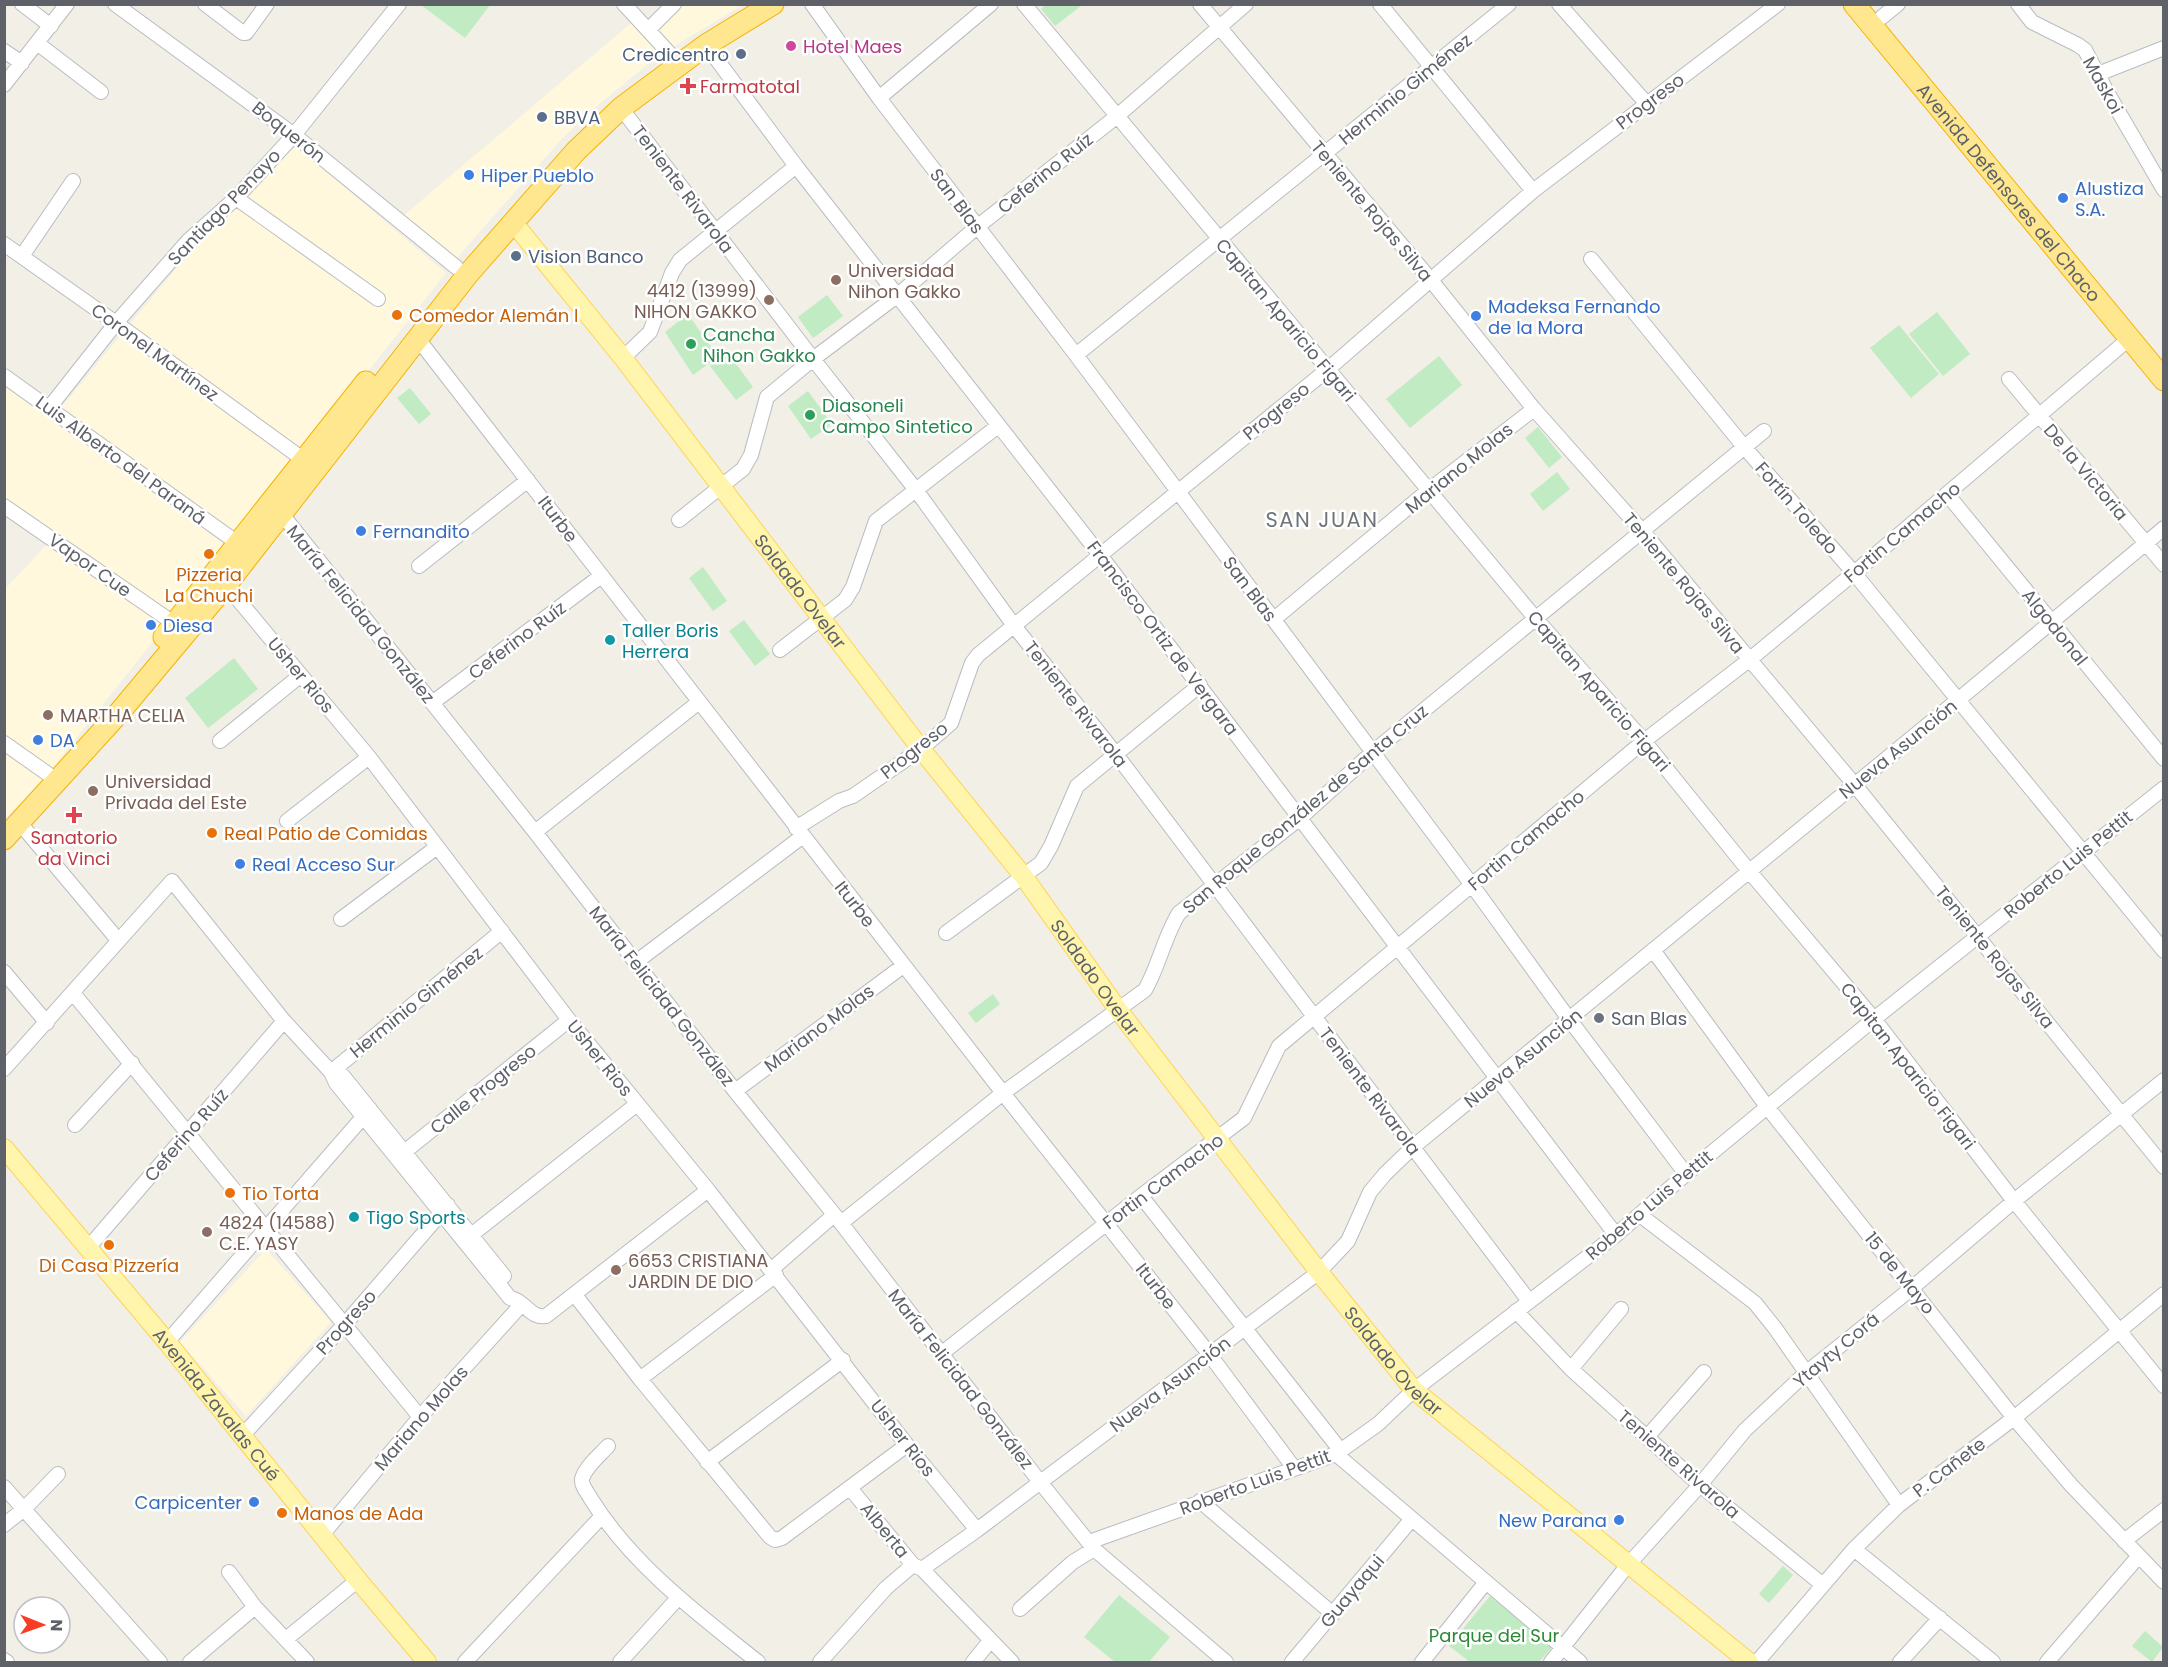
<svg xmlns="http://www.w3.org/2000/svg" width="2168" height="1667" viewBox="0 0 2168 1667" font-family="Poppins,sans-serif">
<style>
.commercial{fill:#fff8dd}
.green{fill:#c1ebc2}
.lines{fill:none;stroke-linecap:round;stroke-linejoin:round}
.minor-casing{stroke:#b9bcc1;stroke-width:16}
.major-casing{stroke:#fed452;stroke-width:20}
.highway-casing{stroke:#f7b300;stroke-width:23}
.minor{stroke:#fff;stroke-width:14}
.major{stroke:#fff5ad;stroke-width:18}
.highway{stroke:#ffe78f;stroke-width:21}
.hotel-dot{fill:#d1479c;stroke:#fff;stroke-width:2}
.service-dot{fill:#5c6f8a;stroke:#fff;stroke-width:2}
.health-dot{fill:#e0444e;stroke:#fff;stroke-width:2}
.shop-dot{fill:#3f7fe0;stroke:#fff;stroke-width:2}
.education-dot{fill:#8d6e63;stroke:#fff;stroke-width:2}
.food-dot{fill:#e8710a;stroke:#fff;stroke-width:2}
.leisure-dot{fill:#2e9e5b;stroke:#fff;stroke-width:2}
.culture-dot{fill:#0f9aa8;stroke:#fff;stroke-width:2}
.worship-dot{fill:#6b7280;stroke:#fff;stroke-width:2}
.labels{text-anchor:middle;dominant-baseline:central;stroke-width:5;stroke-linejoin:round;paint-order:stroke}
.hotel-label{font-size:18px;fill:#b23c85;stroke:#fff;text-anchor:start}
.service-label{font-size:18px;fill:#4e5e75;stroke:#fff;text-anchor:start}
.street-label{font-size:18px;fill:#5e6268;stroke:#fff}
.health-label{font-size:18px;fill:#be3a42;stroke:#fff;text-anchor:start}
.shop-label{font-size:18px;fill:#366cbe;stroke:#fff;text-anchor:start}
.education-label{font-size:18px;fill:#785e54;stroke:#fff;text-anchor:start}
.food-label{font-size:18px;fill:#c56008;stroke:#fff;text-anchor:start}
.leisure-label{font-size:18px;fill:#27864d;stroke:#fff;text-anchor:start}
.culture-label{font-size:18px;fill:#0d838f;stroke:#fff;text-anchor:start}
.worship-label{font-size:18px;fill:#5b616d;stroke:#fff;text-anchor:start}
.park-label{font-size:18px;fill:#2d8735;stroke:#fff}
.quarter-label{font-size:21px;letter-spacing:1.5px;fill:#6e747a;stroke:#fff}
</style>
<rect width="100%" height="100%" fill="#f1efe6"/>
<path class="commercial" d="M674,5H743L659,55L586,115L559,142L455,260L397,221L637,18L649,29Z
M285,137L446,273L230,545L59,410Z
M4,379L228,547L51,770L5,819V589L52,539L5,505Z
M266,1249L331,1322L246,1416L180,1342Z"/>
<path class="green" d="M1047,4H1082V5L1055,26L1041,9Z
M421,5V4L490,5L465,38Z
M827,295L843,316L813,338L798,317Z
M1937,312L1970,354L1943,376L1909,334Z
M688,314L718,357L693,375L665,332Z
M1899,325L1939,374L1911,398L1870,348Z
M728,353L753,387L736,400L710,366Z
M1439,356L1462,385L1410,428L1386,399Z
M410,388L431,414L419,424L397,398Z
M808,391L832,424L811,439L788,406Z
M1538,427L1562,457L1549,468L1525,438Z
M1557,472L1570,489L1543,511L1530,494Z
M703,567L727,601L713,611L689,578Z
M744,620L770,654L755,666L729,631Z
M234,658L258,689L208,728L185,698Z
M993,994L1000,1004L976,1023L968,1013Z
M1783,1566L1793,1575L1769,1603L1759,1594Z
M1119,1595L1170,1637L1149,1662H1115L1084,1637Z
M1490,1596L1552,1647L1539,1662H1470L1449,1646Z
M2145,1631L2163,1647L2152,1662L2132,1646Z"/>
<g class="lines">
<g class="minor-casing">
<path id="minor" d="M22,4L51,26
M115,4L294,135L456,267
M205,4L243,33H246L267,4
M624,4L670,54
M812,4L879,98L1076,355L1472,885L1569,1019L1686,1174
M1024,4L1536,619L1644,741L1749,871L1874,1019L2014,1201L2164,1386
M1200,4L1430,279L1534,409L1643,532L1854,784L2164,1167
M1380,4L1533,191
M1559,4L1647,104
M2018,4L2032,22L2078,45L2085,50L2107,92L2164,190
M1882,17L1898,4
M649,29L674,4
M37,43L101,92
M706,45L796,166L1100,555L1616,1235
M4,51L22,63
M2098,74L2164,48
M4,85L67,4
M879,98L991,4
M621,108L813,359L916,490L1015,627L1115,753L1529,1301
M236,198L378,299
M4,244L116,323L304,460
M22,256L73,181
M1591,259L1745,448L1854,573L2164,951
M418,339L1003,1093L1210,1355L1294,1468
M1076,355L1509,4
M623,358L650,332L672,273L680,260L796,166
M4,376L239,544
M2009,379L2164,565
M49,408L116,323L188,241L236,198L294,135L399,4
M1947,494L2164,759
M4,506L175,624
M281,513L535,832L735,1091L841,1223L1040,1482L1094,1549L1226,1662
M679,520L743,469L751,455L767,397L813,359L898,295L977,227L1116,117L1246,4
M419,566L528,480
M226,585L369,757L569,1020L708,1190L907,1445L977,1530
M1274,619L1429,490L1534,409
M780,650L845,600L853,587L876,521L998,426
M432,703L601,576
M220,741L301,675
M4,743L48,774
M287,821L369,757
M19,822L118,940
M796,828L839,801L853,796L921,749L951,723L972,663L978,655L1327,370L1533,191L1778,4
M535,832L699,702
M341,919L437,847
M946,933L1041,863L1051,846L1077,786L1200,685
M1653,950L1768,1108L2014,1418L2071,1485L2164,1582
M636,962L803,836
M4,972L47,1023
M73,993L420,1417
M4,1069L172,881L284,1021L331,1072L336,1083L510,1298C513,1299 517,1300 519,1302C529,1308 533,1318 546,1316L708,1190
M331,1072L502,931
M333,1075L343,1076L504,1276
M735,1091L903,966
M75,1125L132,1063
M398,1157L569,1020
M1141,1196L1341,1451
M1640,1215L1755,1303L1775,1328L1899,1505
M841,1223L1003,1093L1145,990C1159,966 1164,937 1179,913L1299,819L1373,752L1764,431
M465,1240L637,1104
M88,1248L284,1021
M772,1269L834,1215
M575,1295L640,1379L770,1537L775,1540L782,1538L907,1445
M1516,1311L1571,1369L1700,1485L1823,1585
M167,1342L370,1109
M941,1354L1141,1196L1244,1118L1279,1046L1644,741L1749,660L1854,573L2130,338
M1571,1369L1621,1309
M640,1379L776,1275
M242,1436L345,1324L448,1205
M1647,1437L1704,1372
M608,1446C600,1455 585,1467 582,1479C581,1486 588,1493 591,1499C633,1566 698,1614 758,1662
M1336,1454L1580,1662
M707,1462L843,1360
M4,1487L160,1662
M850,1488L913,1565L922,1569L1012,1662
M1200,1501L1333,1614
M4,1525L24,1509L58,1474
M322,1535L420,1417L522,1304
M2124,1541L2164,1510
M1089,1542L1336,1454L1378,1424L1414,1390L1616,1235L1686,1174L1874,1019L2164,788
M1854,1549L1993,1662
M922,1569L977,1530L1319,1272L1348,1241L1370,1192L1385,1174L1413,1147L1958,700L2164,528
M229,1572L255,1607L307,1662
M1020,1609L1073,1562L1094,1549
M286,1639L358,1580
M4,1660L7,1662
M190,1662L255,1607
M465,1662L602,1516
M620,1662L678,1598
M820,1662L886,1588L913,1565
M973,1662L990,1641
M1292,1662L1411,1520
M1422,1662L1486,1582
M1551,1662L1627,1566L1700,1485L1745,1430L1806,1373L1912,1288L2014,1201L2164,1080
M1757,1662L1854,1549L1899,1505L2014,1418L2164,1294
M1900,1662L1940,1618
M2047,1662L2138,1557"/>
</g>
<g class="major-casing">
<g id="major">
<path id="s1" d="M513,222L623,358L921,749L1024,877L1119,1011L1319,1272L1414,1390L1749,1662"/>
<path id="s2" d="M4,1148L167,1342L358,1580L427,1662"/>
</g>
</g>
<g class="highway-casing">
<g id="highway">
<path id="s3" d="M1854,4L2164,380"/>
<path d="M164,637L366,382"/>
<path d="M4,839L118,714L226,585L468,274L576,151L621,108L679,65L706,45L773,4"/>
</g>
</g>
<use href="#minor" class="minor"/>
<use href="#major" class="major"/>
<use href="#highway" class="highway"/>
</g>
<circle class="hotel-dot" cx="791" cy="46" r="6"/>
<g class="service-dot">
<circle cx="741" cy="54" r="6"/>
<circle cx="542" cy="117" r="6"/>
<circle cx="516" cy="256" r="6"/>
</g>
<g class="health-dot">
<path d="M685 77h6v6h6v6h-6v6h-6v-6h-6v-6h6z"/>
<path d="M71 806h6v6h6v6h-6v6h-6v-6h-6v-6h6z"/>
</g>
<g class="shop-dot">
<circle cx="469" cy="175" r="6"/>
<circle cx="2063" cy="198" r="6"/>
<circle cx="1476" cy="316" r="6"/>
<circle cx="361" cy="531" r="6"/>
<circle cx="151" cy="625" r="6"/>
<circle cx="38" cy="740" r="6"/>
<circle cx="240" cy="864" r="6"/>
<circle cx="254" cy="1502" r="6"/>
<circle cx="1619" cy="1520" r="6"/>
</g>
<g class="education-dot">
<circle cx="836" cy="280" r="6"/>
<circle cx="769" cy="300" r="6"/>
<circle cx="48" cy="715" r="6"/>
<circle cx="93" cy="791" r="6"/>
<circle cx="207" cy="1232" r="6"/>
<circle cx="616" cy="1270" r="6"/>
</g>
<g class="food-dot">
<circle cx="397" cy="315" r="6"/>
<circle cx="209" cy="554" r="6"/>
<circle cx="212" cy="833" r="6"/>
<circle cx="230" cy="1193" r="6"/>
<circle cx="109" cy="1245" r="6"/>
<circle cx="282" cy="1513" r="6"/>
</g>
<g class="leisure-dot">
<circle cx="691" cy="344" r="6"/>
<circle cx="810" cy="415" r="6"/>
</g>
<g class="culture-dot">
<circle cx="610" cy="640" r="6"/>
<circle cx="354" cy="1217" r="6"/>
</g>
<circle class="worship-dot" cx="1599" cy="1018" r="6"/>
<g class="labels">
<g class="hotel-label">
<text x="803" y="46">Hotel Maes</text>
</g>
<g class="service-label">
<text x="729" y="54" text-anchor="end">Credicentro</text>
<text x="554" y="117">BBVA</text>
<text x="528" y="256">Vision Banco</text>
</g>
<g class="street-label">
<text transform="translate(2103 85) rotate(61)">Maskoi</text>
<text transform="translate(1405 89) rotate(-39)">Herminio Giménez</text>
<text transform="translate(1650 101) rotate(-37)">Progreso</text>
<text transform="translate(289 132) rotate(38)">Boquerón</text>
<text transform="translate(1045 173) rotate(-39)">Ceferino Ruíz</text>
<text transform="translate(683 189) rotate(53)">Teniente Rivarola</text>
<text stroke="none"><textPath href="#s3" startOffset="244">Avenida Defensores del Chaco</textPath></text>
<text transform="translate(957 201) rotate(53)">San Blas</text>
<text transform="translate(224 207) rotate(-46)">Santiago Penayo</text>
<text transform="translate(1372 211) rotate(50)">Teniente Rojas Silva</text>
<text transform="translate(1286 320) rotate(50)">Capitan Aparicio Figari</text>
<text transform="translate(155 352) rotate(36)">Coronel Martínez</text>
<text transform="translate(1276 411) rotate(-39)">Progreso</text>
<text transform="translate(121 460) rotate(36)">Luis Alberto del Paraná</text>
<text transform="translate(1459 468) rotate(-39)">Mariano Molas</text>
<text transform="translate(2086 472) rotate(50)">De la Victoria</text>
<text transform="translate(1797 508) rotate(49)">Fortín Toledo</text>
<text transform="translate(558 519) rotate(53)">Iturbe</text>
<text transform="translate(1902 532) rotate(-40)">Fortin Camacho</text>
<text transform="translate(90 565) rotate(35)">Vapor Cue</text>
<text transform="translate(1684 583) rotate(50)">Teniente Rojas Silva</text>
<text transform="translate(1250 589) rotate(53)">San Blas</text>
<text stroke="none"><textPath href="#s1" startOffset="468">Soldado Ovelar</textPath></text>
<text transform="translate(361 614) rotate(51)">María Felicidad González</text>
<text transform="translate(2055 627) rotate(51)">Algodonal</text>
<text transform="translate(1163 638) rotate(53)">Francisco Ortiz de Vergara</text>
<text transform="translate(517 640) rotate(-37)">Ceferino Ruíz</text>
<text transform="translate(301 675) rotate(50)">Usher Rios</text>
<text transform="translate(1599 691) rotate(49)">Capitan Aparicio Figari</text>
<text transform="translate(1076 704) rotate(52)">Teniente Rivarola</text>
<text transform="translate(1898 749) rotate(-39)">Nueva Asunción</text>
<text transform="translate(914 750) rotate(-38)">Progreso</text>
<text transform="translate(1305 809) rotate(-40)">San Roque González de Santa Cruz</text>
<text transform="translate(1526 840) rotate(-40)">Fortin Camacho</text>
<text transform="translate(2068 864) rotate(-39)">Roberto Luis Pettit</text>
<text transform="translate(855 904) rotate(52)">Iturbe</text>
<text transform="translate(1995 957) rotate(51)">Teniente Rojas Silva</text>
<text stroke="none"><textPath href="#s1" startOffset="954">Soldado Ovelar</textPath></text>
<text transform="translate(662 996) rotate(52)">María Felicidad González</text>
<text transform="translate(416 1002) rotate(-39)">Herminio Giménez</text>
<text transform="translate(819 1028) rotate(-37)">Mariano Molas</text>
<text transform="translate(600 1058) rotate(51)">Usher Rios</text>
<text transform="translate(1523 1058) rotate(-39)">Nueva Asunción</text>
<text transform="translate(1908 1066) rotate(52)">Capitan Aparicio Figari</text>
<text transform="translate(483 1089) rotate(-39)">Calle Progreso</text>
<text transform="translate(1370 1091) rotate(53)">Teniente Rivarola</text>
<text transform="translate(186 1135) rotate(-49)">Ceferino Ruíz</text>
<text transform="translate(1163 1181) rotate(-37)">Fortin Camacho</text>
<text transform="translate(1649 1205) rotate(-40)">Roberto Luis Pettit</text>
<text transform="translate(1900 1273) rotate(51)">15 de Mayo</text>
<text transform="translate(1156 1286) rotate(52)">Iturbe</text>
<text transform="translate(346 1322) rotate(-48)">Progreso</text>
<text transform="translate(1836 1350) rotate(-40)">Ytayty Corá</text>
<text stroke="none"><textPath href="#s1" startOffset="1440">Soldado Ovelar</textPath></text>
<text transform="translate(961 1379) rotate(52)">María Felicidad González</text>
<text transform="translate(1170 1384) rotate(-37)">Nueva Asunción</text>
<text stroke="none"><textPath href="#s2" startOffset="333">Avenida Zavalas Cué</textPath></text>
<text transform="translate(421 1418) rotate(-49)">Mariano Molas</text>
<text transform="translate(903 1438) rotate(52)">Usher Rios</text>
<text transform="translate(1679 1464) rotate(41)">Teniente Rivarola</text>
<text transform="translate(1949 1467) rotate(-37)">P. Cañete</text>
<text transform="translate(1255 1482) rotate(-20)">Roberto Luis Pettit</text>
<text transform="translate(885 1530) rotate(51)">Alberta</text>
<text transform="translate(1352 1591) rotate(-50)">Guayaqui</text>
</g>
<g class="health-label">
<text x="700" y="86">Farmatotal</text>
<text x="74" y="837" text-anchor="middle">Sanatorio<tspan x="74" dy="21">da Vinci</tspan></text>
</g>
<g class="shop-label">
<text x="481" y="175">Hiper Pueblo</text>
<text x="2075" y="188">Alustiza<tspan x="2075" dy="21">S.A.</tspan></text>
<text x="1488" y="306">Madeksa Fernando<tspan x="1488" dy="21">de la Mora</tspan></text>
<text x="373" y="531">Fernandito</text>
<text x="163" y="625">Diesa</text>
<text x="50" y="740">DA</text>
<text x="252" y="864">Real Acceso Sur</text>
<text x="242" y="1502" text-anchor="end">Carpicenter</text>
<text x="1607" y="1520" text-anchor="end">New Parana</text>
</g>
<g class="education-label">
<text x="848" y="270">Universidad<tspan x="848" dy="21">Nihon Gakko</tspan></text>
<text x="757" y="290" text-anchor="end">4412 (13999)<tspan x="757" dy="21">NIHON GAKKO</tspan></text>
<text x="60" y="715">MARTHA CELIA</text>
<text x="105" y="781">Universidad<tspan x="105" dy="21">Privada del Este</tspan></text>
<text x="219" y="1222">4824 (14588)<tspan x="219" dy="21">C.E. YASY</tspan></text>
<text x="628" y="1260">6653 CRISTIANA<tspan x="628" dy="21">JARDIN DE DIO</tspan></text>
</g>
<g class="food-label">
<text x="409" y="315">Comedor Alemán I</text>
<text x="209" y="574" text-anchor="middle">Pizzeria<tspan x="209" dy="21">La Chuchi</tspan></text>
<text x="224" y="833">Real Patio de Comidas</text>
<text x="242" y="1193">Tio Torta</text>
<text x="109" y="1265" text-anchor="middle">Di Casa Pizzería</text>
<text x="294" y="1513">Manos de Ada</text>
</g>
<g class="leisure-label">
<text x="703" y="334">Cancha<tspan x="703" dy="21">Nihon Gakko</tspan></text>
<text x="822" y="405">Diasoneli<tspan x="822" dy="21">Campo Sintetico</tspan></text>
</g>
<g class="culture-label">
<text x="622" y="630">Taller Boris<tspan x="622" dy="21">Herrera</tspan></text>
<text x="366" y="1217">Tigo Sports</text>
</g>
<g class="worship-label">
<text x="1611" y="1018">San Blas</text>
</g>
<g class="park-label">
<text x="1494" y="1635">Parque del Sur</text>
</g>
<g class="quarter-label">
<text x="1322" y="519">SAN JUAN</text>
</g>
</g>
<rect width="2168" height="1667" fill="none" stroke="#5e6268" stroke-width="12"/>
<g transform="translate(42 1625) rotate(91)"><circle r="28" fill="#ffffff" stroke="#bfc0c3" stroke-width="1.5"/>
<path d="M0-4.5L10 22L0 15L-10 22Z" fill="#f93d24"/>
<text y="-9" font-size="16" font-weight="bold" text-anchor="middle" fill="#5e6268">N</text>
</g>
</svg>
